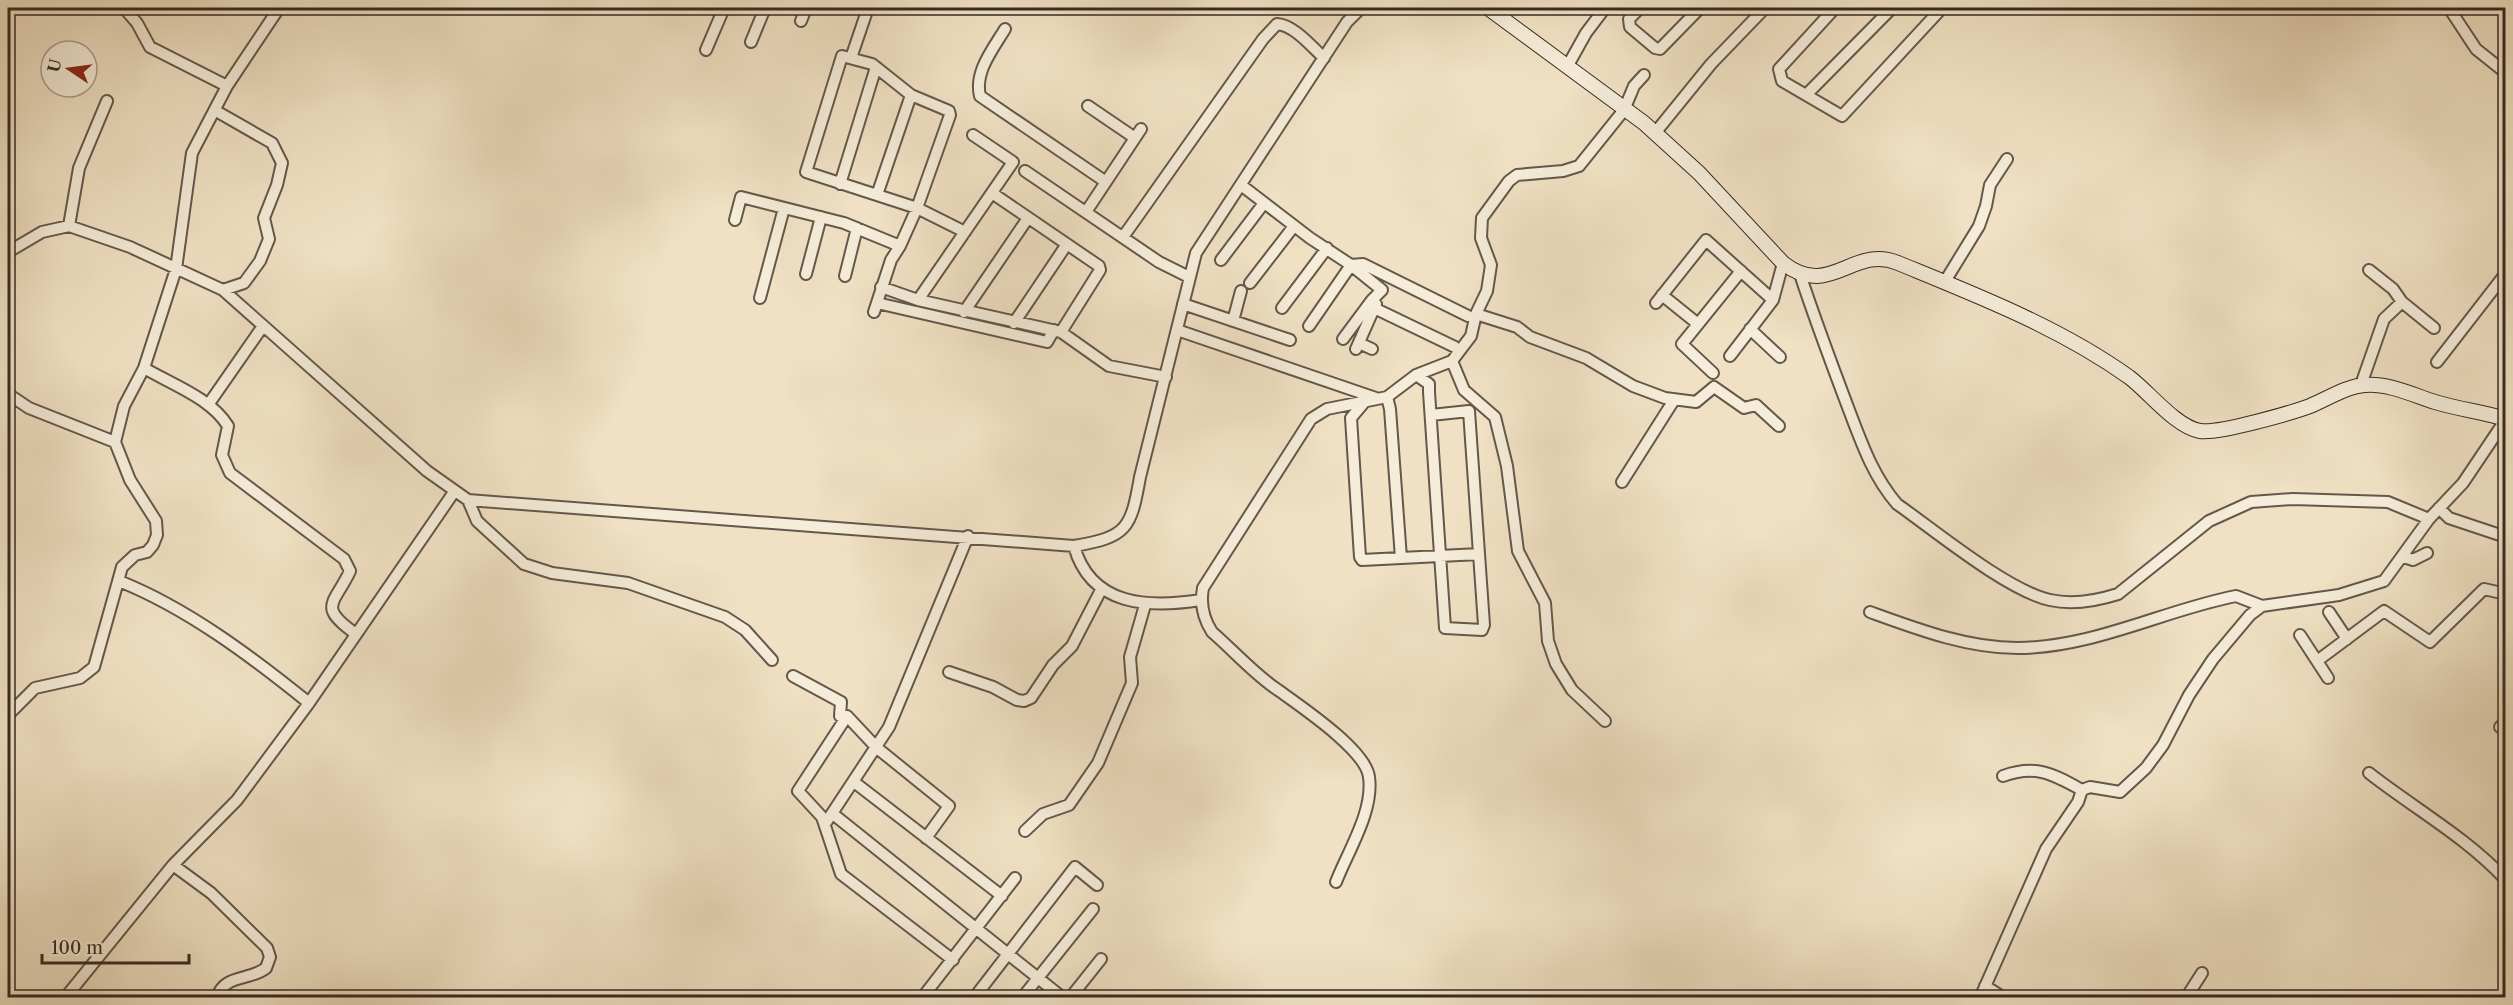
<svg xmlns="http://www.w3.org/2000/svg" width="2513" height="1005" viewBox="0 0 2513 1005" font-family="'Libre Caslon Text',serif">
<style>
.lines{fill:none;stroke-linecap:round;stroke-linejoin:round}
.street-casing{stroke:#64584b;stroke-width:14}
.secondary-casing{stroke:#352b23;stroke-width:16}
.street{stroke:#f5ecd9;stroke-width:10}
.secondary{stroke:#f5ecd9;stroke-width:14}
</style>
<rect width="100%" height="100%" fill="#f0e1c4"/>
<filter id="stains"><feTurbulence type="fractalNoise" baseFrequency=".00333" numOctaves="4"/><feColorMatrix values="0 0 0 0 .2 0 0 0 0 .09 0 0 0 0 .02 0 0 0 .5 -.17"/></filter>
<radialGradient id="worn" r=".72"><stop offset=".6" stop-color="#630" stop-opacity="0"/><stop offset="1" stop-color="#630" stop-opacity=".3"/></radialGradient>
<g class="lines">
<g class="street-casing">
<path id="street" d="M124,8L137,23L150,47L227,86
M1640,8L1629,19L1630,27L1655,48L1660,49L1700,8
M1835,8L1779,69L1782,81L1806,95L1892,8
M2449,8L2476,49L2506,73
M801,21L806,8
M1005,29C993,49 974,72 980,96L1106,182
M751,42L765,8
M706,50L724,8
M851,58L868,8
M1567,67L1586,33L1605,8
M1806,95L1842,116L1942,8
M1088,106L1135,138
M216,111L272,143L282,163L277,185L264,218L269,239L260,261L244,283L223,290
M1655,133L1711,64L1765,8
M1025,171L1159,262L1189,277
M840,184L876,67
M1241,185L1310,238L1351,265L1363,264L1468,316
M992,193L1099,266L1100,270L1061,332
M877,195L911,95
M1086,212L1141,129
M735,220L741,197L844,223L900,246L891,260L874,312
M69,226L79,168L107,101
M1123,237L1263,39L1277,24C1294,25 1312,47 1324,58
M900,246L917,208L950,115L949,111L911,95L872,64L842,56L806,172L917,208L965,232
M8,252L42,232L69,226L130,247L223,290L427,471L468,500L1074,546C1127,537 1131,529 1140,477L1196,253L1347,22L1361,8
M1221,260L1264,203
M806,274L821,217
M1800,274C1815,320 1832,365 1849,410C1862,444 1873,476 1897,504C1934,530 2008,591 2050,600C2072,605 2096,601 2118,594L2209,521L2251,502L2293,499L2388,502L2429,519
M845,276L857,228
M1250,283L1294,226
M1944,283L1979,226L1986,206L1990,185L2007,159
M881,287L918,300L1061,332L1109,366L1166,377
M1662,295L1698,324
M760,298L784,208
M918,300L1013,162L973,135
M2402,302L2434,328
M877,303L1047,342L1054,330
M1656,303L1706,240L1773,300
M1183,304L1290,340
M1282,308L1327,248
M1374,308L1455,347
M964,312L1028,218
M1476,314L1517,327L1530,337L1586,358L1633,386L1665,398L1696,402L1714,387L1744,408L1756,405L1779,426
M1233,321L1241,291
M1014,323L1067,244
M1309,326L1351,265L1382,290L1372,300L1343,339
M1750,329L1780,357
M1177,330L1376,398
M1359,343L1372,349
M1356,349L1376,304
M1730,356L1773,300L1783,263
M1452,361L1464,390L1495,417L1507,466L1518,551L1545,603L1548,641L1556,664L1572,690L1605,721
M2437,362L2506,273
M144,368C171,384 211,398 228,426L222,455L230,473L344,559L350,571C334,605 317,606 356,634
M1713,373L1682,344L1741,271
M1416,375L1429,384V392L1445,628L1482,630L1484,625L1469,411L1431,415
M2364,385L2363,379L2384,319L2402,302L2393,289L2369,270
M8,394L29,408L115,442
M1387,397L1390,409L1401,558
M1367,399L1351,418L1360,557L1362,560L1479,554
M208,405L263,326
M1622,482L1674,400
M468,500L477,521L524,564L552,573L628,583L725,617L745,630L772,660
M2439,508L2449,518L2506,537
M1074,546C1091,607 1149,608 1201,600
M2404,557L2413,560L2427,553
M119,581C187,608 252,657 309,703
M1870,612C1917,629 1967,648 2017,648C2093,648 2164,610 2236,596L2262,606
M2329,612L2347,639
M2300,635L2328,678
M2317,661L2384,611L2430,642L2484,589L2506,594
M949,672L993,687L1017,700L1024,701L1031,698L1053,665L1072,646L1102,588
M793,676L841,702L840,716H847L877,748L949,806L926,838
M8,715L35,688L80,678L94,667L122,567L135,555L147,552L153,545L157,535L156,521L130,480L115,442L124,406L144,368L176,269L192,153L227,86L279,8
M847,716L798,791L822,817L841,874L953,960
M2500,727L2506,721
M2369,773C2415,809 2466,837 2506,880
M2003,776C2036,764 2053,774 2082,790L2090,787L2120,792L2146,768L2163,745L2189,695L2213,659L2250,615L2262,606L2339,595L2384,581L2429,519L2463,483L2506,419
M854,782L1002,896
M833,814L1063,998
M825,824L889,727L968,536
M1025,831L1043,814L1069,805L1098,763L1132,683L1130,657L1145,605
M173,865L211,893L267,948L270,957L266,968C250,981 223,974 217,998
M1336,882C1348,851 1374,811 1369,777C1366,750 1300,706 1278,690C1255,675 1234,651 1212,632C1203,618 1200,604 1203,588L1311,419L1327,409L1387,397L1416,375L1452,361L1471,336L1476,314L1487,291L1491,265L1481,238L1482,218L1509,181L1517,175L1563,171L1579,166L1624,110L1634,86L1644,75
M1985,986L2004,998
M65,998L173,865L237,800L309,703L454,492
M795,998L796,997
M922,998L1015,878
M974,998L1075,867L1097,885
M1022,998L1093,909
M1070,998L1101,959
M1980,998L2046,849L2078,802L2082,790
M2186,998L2202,973"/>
</g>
<g class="secondary-casing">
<path id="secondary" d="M1488,8L1644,123L1699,173L1783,263C1830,300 1853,244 1898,263C1976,295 2059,327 2129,377C2149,392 2176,427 2200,431C2218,434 2291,413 2310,406C2327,399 2347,386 2365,385C2388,383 2413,395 2435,402C2458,409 2482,412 2506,419"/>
</g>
<use href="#street" class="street"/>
<use href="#secondary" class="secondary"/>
</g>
<rect width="2513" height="1005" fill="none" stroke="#f0e1c4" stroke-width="30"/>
<rect x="9" y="9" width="2495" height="987" fill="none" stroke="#352b23" stroke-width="3"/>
<rect x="15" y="15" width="2483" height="975" fill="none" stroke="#352b23" stroke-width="1.5"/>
<g transform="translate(69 69) rotate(283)"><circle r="28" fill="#f5ecd9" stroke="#a89f90" stroke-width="1.5"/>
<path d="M0-4.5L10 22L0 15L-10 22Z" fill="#8f2418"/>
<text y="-9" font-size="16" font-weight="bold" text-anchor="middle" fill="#352b23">U</text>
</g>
<path d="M42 954v9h147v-9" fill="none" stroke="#352b23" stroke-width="3"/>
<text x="51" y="954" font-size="18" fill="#352b23" stroke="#f5ecd9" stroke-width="4.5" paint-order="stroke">100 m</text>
<rect width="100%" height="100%" filter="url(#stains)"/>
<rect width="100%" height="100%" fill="url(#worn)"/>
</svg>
